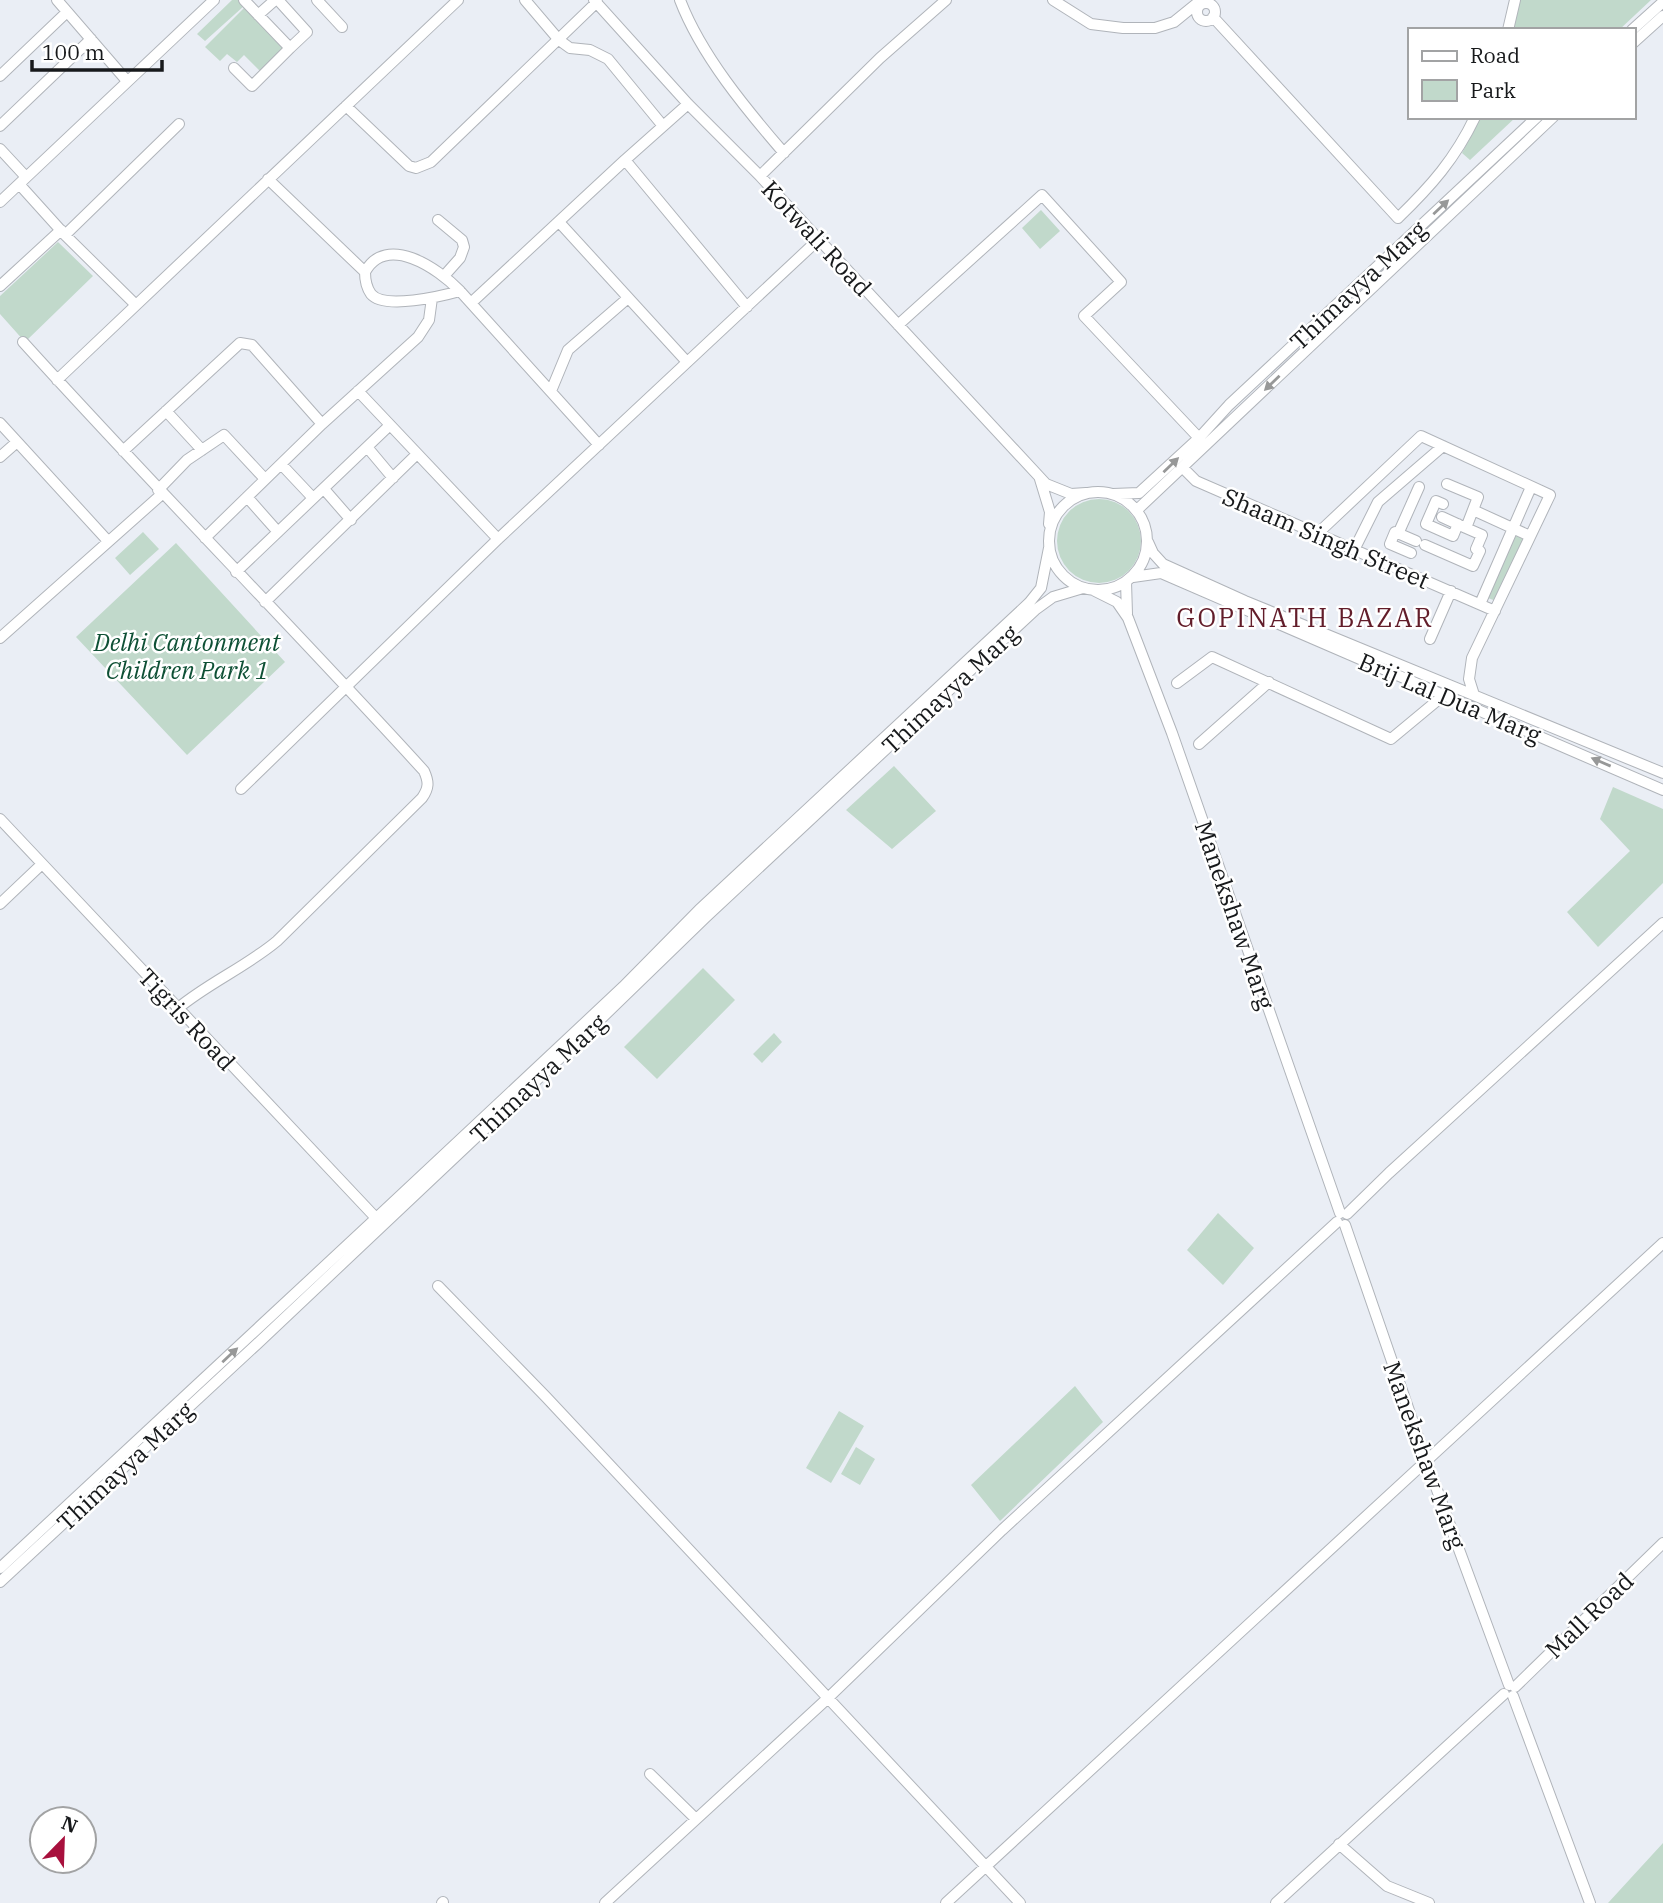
<svg xmlns="http://www.w3.org/2000/svg" width="1663" height="1903" viewBox="0 0 1663 1903" font-family="'IBM Plex Serif',serif">
<style>
.green{fill:#c1d9cb}
.lines{fill:none;stroke-linecap:round;stroke-linejoin:round}
.minor-casing{stroke:#b0b4ba;stroke-width:12}
.minor{stroke:#fff;stroke-width:10}
.oneway{fill:#979898}
.labels{text-anchor:middle;dominant-baseline:central;stroke-width:5;stroke-linejoin:round;paint-order:stroke}
.street-label{font-size:24px;fill:#17191b;stroke:#fff}
.park-label{font-size:24px;font-style:italic;fill:#0e5035;stroke:#fff}
.neighbourhood-label{font-size:26px;letter-spacing:2px;fill:#621d2a;stroke:#fff}
</style>
<rect width="100%" height="100%" fill="#eaeef5"/>
<path class="green" d="M232,0H238L244,6L205,41L197,34Z
M1519,0H1651L1619,30H1513Z
M246,6L286,47L261,72L244,55L237,62L227,54L220,61L205,47Z
M1481,117H1516L1470,160L1462,153Z
M1041,210L1060,231L1040,249L1022,228Z
M58,242L93,276L25,342L0,314V296Z
M1057 541a42 42 0 1 1 84 0a42 42 0 1 1-84 0Z
M143,532L159,549L130,575L115,558Z
M1516,534L1525,538L1496,601L1488,598Z
M176,543L285,662L187,755L76,637Z
M894,766L936,811L892,849L846,810Z
M1613,787L1663,809V883L1598,947L1567,912L1630,851L1600,819Z
M703,968L735,1000L657,1079L624,1047Z
M774,1033L782,1042L762,1063L753,1054Z
M1218,1213L1254,1248L1223,1285L1187,1250Z
M1075,1386L1103,1422L1000,1521L971,1485Z
M839,1411L864,1426L831,1483L806,1468Z
M856,1447L875,1459L860,1485L841,1474Z
M1663,1843V1903H1608Z"/>
<g class="lines">
<g class="minor-casing">
<path id="minor" d="M57,0L127,81
M278,0L307,32L290,48
M317,0L342,27
M525,0L559,40L570,48L590,50L608,59L663,126
M594,0L688,104L760,176L1046,484L1071,494L1086,493
M680,0C701,55 746,109 784,153
M1053,0L1091,24L1123,28H1155L1174,22L1201,0
M1197 12a9 9 0 1 1 18 0a9 9 0 1 1-18 0Z
M258,15L275,0
M1213,17L1398,218C1431,186 1455,159 1475,117
M1508,30L1515,0
M1632,30L1663,2
M1633,43L1663,16
M234,68L252,86L290,48L244,0
M0,76L67,12
M346,106L409,166L416,168L431,162L597,2
M0,126L91,39
M0,149L26,177
M625,160L688,104
M760,176L880,58L946,0
M268,179L365,272
M19,184L65,235L136,305
M0,202L214,0
M438,220L462,240L464,247L460,258L444,276
M559,222L687,362
M65,235L179,124
M0,286L61,230
M460,291C442,296 384,310 371,294C366,287 365,280 365,272C386,233 438,268 460,291L599,445
M471,303L625,160L747,307
M898,325L1042,195L1121,282L1084,316L1199,438
M23,342C154,487 292,626 424,771C429,782 429,788 422,798L277,941C246,967 208,983 177,1009
M57,380L458,0
M358,391L498,539
M551,391L568,350L628,298
M166,411L202,450
M0,423L107,540
M367,447L393,478
M123,451L240,343L252,345L322,424
M0,457L17,442
M281,464L313,498
M1183,468L1196,481L1495,611
M1040,479L1050,512L1049,524
M324,489L351,520
M158,490L187,460L224,435L265,479
M1049 541a49 49 0 1 1 98 0a49 49 0 1 1-98 0Z
M1113,494L1139,493L1199,438L1229,405L1537,117
M247,497L278,532
M1443,504L1436,501L1426,524L1453,536L1458,524
M1137,510L1553,117
M1473,510L1530,536
M1442,517L1466,528L1478,497L1447,484
M1398,534L1419,487
M1316,535L1421,436L1550,495L1472,658L1469,679L1474,695
M205,538L322,424L418,337L429,320L432,298
M1148,542L1153,553L1163,564L1245,601L1663,773
M1425,545L1473,566L1480,551L1476,549L1482,535L1466,528
M1354,550L1378,502L1443,446
M1411,553L1390,544L1395,532L1416,541
M236,572L390,425
M1133,577L1161,573L1663,790
M1126,582L1127,614
M1093,590L1117,602L1128,618L1172,733L1340,1213
M265,602L417,454
M1480,604L1531,487
M0,638L162,494
M1430,639L1451,591
M1177,683L1212,657L1391,739L1444,695
M1199,744L1269,682
M241,789L498,539L819,239
M0,819L376,1218
M0,904L42,864
M1347,1214L1389,1173L1663,923
M1345,1225L1426,1460L1509,1685
M438,1286L546,1397L1020,1903
M0,1568L385,1210L623,987L699,910L1029,603L1041,588L1049,548
M0,1582L257,1344L578,1041L706,917L1035,610L1053,597L1083,588
M1515,1687L1663,1543
M1513,1696L1590,1903
M650,1774L696,1819
M1339,1844L1387,1886L1429,1903
M442,1903L443,1902
M605,1903L828,1698L1002,1530L1337,1222
M946,1903L1663,1243
M1276,1903L1504,1694"/>
</g>
<use href="#minor" class="minor"/>
</g>
<defs><path id="oneway-solid" d="M-6-.8H1V-3.2L6.5 0L1 3.2V.8H-6Z" transform="scale(1.75)"/></defs>
<g class="oneway">
<use href="#oneway-solid" transform="translate(1441 207) rotate(-43)"/>
<use href="#oneway-solid" transform="translate(1272 383) rotate(136)"/>
<use href="#oneway-solid" transform="translate(1171 465) rotate(-44)"/>
<use href="#oneway-solid" transform="translate(1601 762) rotate(-157)"/>
<use href="#oneway-solid" transform="translate(230 1355) rotate(-43)"/>
</g>
<g class="labels">
<g class="street-label">
<text transform="translate(817 238) rotate(47)">Kotwali Road</text>
<text transform="translate(1358 285) rotate(-43)">Thimayya Marg</text>
<text transform="translate(1326 538) rotate(23)">Shaam Singh Street</text>
<text transform="translate(950 689) rotate(-43)">Thimayya Marg</text>
<text transform="translate(1450 698) rotate(23)">Brij Lal Dua Marg</text>
<text transform="translate(1235 915) rotate(71)">Manekshaw Marg</text>
<text transform="translate(187 1019) rotate(47)">Tigris Road</text>
<text transform="translate(538 1078) rotate(-43)">Thimayya Marg</text>
<text transform="translate(1425 1455) rotate(70)">Manekshaw Marg</text>
<text transform="translate(125 1466) rotate(-43)">Thimayya Marg</text>
<text transform="translate(1589 1615) rotate(-44)">Mall Road</text>
</g>
<g class="park-label">
<text x="187" y="642">Delhi Cantonment<tspan x="187" dy="28">Children Park 1</tspan></text>
</g>
<g class="neighbourhood-label">
<text x="1305" y="617">GOPINATH BAZAR</text>
</g>
</g>
<rect x="1408" y="28" width="228" height="91" fill="#ffffff" stroke="#a2a3a4" stroke-width="2"/>
<rect x="1422" y="51" width="35" height="10" fill="#ffffff" stroke="#a2a3a4" stroke-width="2"/>
<text x="1470" y="63" font-size="21" fill="#17191b">Road</text>
<rect x="1422" y="80" width="35" height="21" fill="#c1d9cb" stroke="#a2a3a4" stroke-width="2"/>
<text x="1470" y="98" font-size="21" fill="#17191b">Park</text>
<g transform="translate(63 1840) rotate(23)"><circle r="33" fill="#ffffff" stroke="#a2a3a4" stroke-width="2"/>
<path d="M0-5L12 26L0 18L-12 26Z" fill="#a8103d"/>
<text y="-10" font-size="19" font-weight="bold" text-anchor="middle" fill="#17191b">N</text>
</g>
<path d="M32 60v10h130v-10" fill="none" stroke="#17191b" stroke-width="3.5"/>
<text x="42" y="60" font-size="21" fill="#17191b" stroke="#ffffff" stroke-width="5" paint-order="stroke">100 m</text>
</svg>
